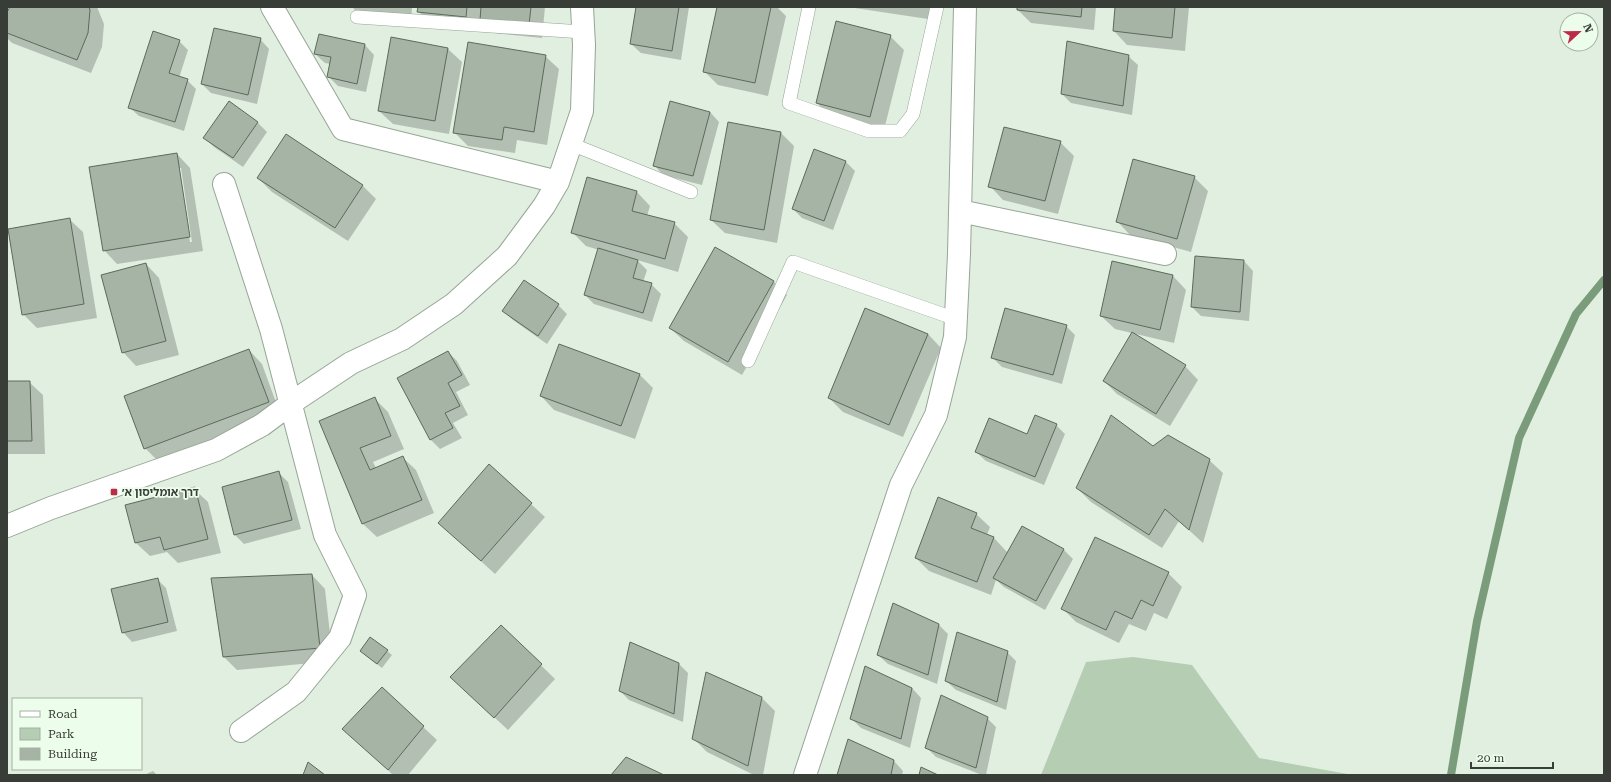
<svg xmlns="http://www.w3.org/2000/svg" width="1611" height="782" viewBox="0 0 1611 782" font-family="'Roboto Serif','Noto Sans Hebrew',serif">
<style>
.green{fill:#b4cdb3}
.shadow{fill:#0003;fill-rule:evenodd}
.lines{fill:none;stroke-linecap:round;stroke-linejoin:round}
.stream{stroke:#7b9c7b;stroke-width:8}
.building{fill:#a6b4a5;stroke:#5c6a5c}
.service-casing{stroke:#96a596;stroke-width:14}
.minor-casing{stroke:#96a596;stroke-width:24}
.service{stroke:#fff;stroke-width:13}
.minor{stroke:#fff;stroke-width:22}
.poi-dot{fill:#bc2b47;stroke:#edfdec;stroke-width:1.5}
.labels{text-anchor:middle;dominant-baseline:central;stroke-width:3.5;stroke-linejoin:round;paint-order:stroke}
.poi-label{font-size:11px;font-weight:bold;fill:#383e37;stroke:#edfdec;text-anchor:start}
</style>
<rect width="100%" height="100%" fill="#e0efdf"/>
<path class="green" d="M1133,657L1192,665L1259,758L1353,775H1041L1086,662Z"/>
<path class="shadow" d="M11,7H97L104,24L102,47L91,73L12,43L7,38V14Z
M352,7H412L411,22L363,18Z
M419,7H545L542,38L494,33L480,19L479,30L432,25L418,11Z
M637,7H689L681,60L641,53L631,44Z
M718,7H777L786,16L768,96L718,85L704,71Z
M848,7H930L928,19Z
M1018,7H1096L1094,30L1031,23L1018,10Z
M1116,7H1189L1185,51L1127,45L1114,31Z
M319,36L365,45L374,55L366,92L338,86L329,77L331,64L325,63L315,54Z
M890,36L904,50L884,130L830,117L817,103Z
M260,39L269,49L257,104L211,93L202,84Z
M392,39L448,49L462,62L449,134L393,124L379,111Z
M179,41L188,50L179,78L187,80L196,89L184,131L139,116L129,107Z
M545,56L559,69L547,145L517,140L515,153L468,146L454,132Z
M1128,56L1138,65L1132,115L1071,103L1062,94Z
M229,102L258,123L267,132L243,167L214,147L205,138Z
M710,112L719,122L702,185L663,175L654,165Z
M729,123L781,133L794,146L777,243L725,233L711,220Z
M1060,142L1074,156L1058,214L1003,200L990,186Z
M815,151L846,162L855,171L833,230L802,218L793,209Z
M177,154L190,168L203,251L117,264L104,250ZM179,168H181L192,242H190Z
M1194,177L1208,191L1191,252L1130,235L1117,221Z
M258,178L362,185L376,199L348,241L272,192Z
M637,192L650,206L647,216L674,223L688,237L678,272L637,260L647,270L643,282L651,284L661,294L652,322L594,304L585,295L599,250L586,246L572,232Z
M69,219L83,232L97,318L37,328L23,314Z
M1196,257L1244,261L1253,271L1249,321L1201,316L1192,307Z
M1113,262L1173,276L1186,290L1174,343L1115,329L1101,316Z
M146,264L159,278L179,355L136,366L123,352Z
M774,282L787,295L742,375L684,341L670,328Z
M558,305L567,314L547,344L513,320L503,311Z
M1066,326L1075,335L1062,384L1002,367L992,357Z
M928,334L941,348L903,437L843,412L829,398Z
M249,350L262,364L281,416L159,462L145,448Z
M448,352L457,361L470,385L456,392L468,415L453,423L462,438L440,449L431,440L398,378Z
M1185,366L1198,380L1170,426L1117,394L1104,381Z
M639,374L653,388L635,439L554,410L541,396Z
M7,382H29L43,395L45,454H7Z
M374,398L388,412L404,449L373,462L376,468L402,457L416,470L434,513L377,537L363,524L320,421Z
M1056,425L1065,434L1044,485L986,461L976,452Z
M1153,447L1209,460L1223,473L1203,543L1179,521L1162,548L1091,502L1077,488Z
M279,473L288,482L301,529L244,544L235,535L223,487Z
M194,489L208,502L221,553L178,563L167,552L150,556L136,543L127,506Z
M531,504L545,517L495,574L439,523Z
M976,514L990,527L987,535L994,538L1008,553L1022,527L1064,550L1073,559L1045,610L1004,587L996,580L991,595L929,571L916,558Z
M1168,573L1182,587L1167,619L1154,613L1146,631L1129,624L1119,643L1076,622L1062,608Z
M312,575L325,589L333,661L237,670L224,657Z
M157,579L166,588L177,631L132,642L123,632Z
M894,604L939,625L948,634L937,684L888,664L878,655Z
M501,626L555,679L508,730L451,677Z
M387,651L392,655L382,668L365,655Z
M1007,652L1016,661L1006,710L956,690L946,681Z
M679,664L688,673L683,722L629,700L620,691Z
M912,688L921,698L910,748L861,728L851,718Z
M762,698L775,711L763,775H754L707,752L693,738Z
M987,718L996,727L986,775H982L936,757L927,748Z
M423,727L437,740L408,775H393L344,729Z
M894,761L903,771L902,775H838Z
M153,771L157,775H144Z"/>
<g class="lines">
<path class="stream" d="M1451,775L1477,621L1519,438L1576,314L1604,280"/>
</g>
<path class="building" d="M10,7H89L90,10L88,33L77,60L7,33V12Z
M418,7H467L466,17L417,12Z
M481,7H531L529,25L480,20Z
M636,7H679L672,51L630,44Z
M717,7H771L755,83L703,72Z
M1017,7H1082L1081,17L1017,10Z
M1115,7H1175L1172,38L1113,31Z
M836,21L891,35L870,117L816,103Z
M214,28L261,38L248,95L201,84Z
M153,31L180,40L169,73L188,79L175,122L128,108Z
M319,34L365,44L357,84L327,77L331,57L314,54Z
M391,37L448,48L435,121L378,111Z
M1067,41L1129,55L1123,106L1061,94Z
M468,42L546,55L534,132L504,127L502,140L453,133Z
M229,101L258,122L233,158L203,138Z
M670,101L710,112L693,176L653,166Z
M728,122L781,132L764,230L710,220Z
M1004,127L1061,141L1045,201L988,187Z
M286,134L363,185L335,228L257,178Z
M814,149L846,161L824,221L792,209Z
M177,153L190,237L103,251L89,167Z
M1133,159L1195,176L1177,239L1116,222Z
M587,177L637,191L632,211L675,222L665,259L571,233Z
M70,218L84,304L22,315L8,229Z
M715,247L774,281L728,362L669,328Z
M598,248L638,260L633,278L652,283L643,313L584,295Z
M1195,256L1244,260L1240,312L1191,307Z
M1112,261L1173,275L1160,330L1100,316Z
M146,263L166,341L122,353L101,275Z
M524,280L559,304L538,336L502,311Z
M865,308L928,334L889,425L828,398Z
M1005,308L1067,325L1053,375L991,358Z
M1132,332L1186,365L1156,414L1103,381Z
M559,344L640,374L621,426L540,396Z
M249,349L269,402L144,449L124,396Z
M448,351L462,375L448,383L460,406L445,413L453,428L430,440L397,378Z
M7,381H30L32,441H7Z
M375,397L391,436L360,448L370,470L403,456L422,500L362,524L319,421Z
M1035,415L1057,424L1035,477L975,452L989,418L1027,434Z
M1111,415L1153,446L1168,435L1210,459L1189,530L1165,509L1149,535L1076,488Z
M489,464L532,503L481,561L438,523Z
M279,471L292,520L234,535L222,487Z
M195,487L208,539L164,550L160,537L135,543L125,505Z
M938,497L977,513L971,528L994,537L977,582L915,558Z
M1022,526L1064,549L1036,601L993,578Z
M1095,537L1169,572L1153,606L1141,600L1132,619L1115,611L1106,630L1061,609Z
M312,574L320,648L223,657L211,578Z
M158,578L168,622L122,633L111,589Z
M893,603L939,624L928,675L877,655Z
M501,625L542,664L494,718L450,677Z
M957,632L1008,651L997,702L945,681Z
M370,637L388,650L377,664L360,651Z
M630,642L679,663L674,714L619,691Z
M865,666L912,688L901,739L850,719Z
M706,672L762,697L748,766L692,739Z
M382,687L424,726L388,770L342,729Z
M941,695L988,717L976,768L925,748Z
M848,739L894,760L891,775H837Z
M626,757L664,775H611Z
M308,762L325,775H303Z
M921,767L938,775H919Z"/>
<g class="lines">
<g class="service-casing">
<path id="service" d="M809,7L789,103L869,131H900L913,114L937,7
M357,17L583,32
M571,144L691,192
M748,361L793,262L956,319"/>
</g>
<g class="minor-casing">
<path id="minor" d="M272,7L343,129L558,182
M224,184L271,329L325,535L355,595L340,638L296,692L241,731
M960,211L1165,254
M7,526L51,508L216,450L262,425L297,399L351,363L402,339L454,304L507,256L544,206L558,182L582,111L584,45L582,7
M805,775L901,485L936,415L955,337L959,254L965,7"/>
</g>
<use href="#service" class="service"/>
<use href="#minor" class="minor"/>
</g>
<rect class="poi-dot" x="110" y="488" width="8" height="8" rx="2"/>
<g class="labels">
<g class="poi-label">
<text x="122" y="492">דרך אומליסון א׳</text>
</g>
</g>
<rect width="1611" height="782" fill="none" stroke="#383e37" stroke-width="16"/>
<rect x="12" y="698" width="130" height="72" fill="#edfdec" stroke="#a5b1a4"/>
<rect x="20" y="711" width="20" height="6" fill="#ffffff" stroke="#a5b1a4"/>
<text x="48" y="718" font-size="12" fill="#383e37">Road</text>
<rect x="20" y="728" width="20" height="12" fill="#b4cdb3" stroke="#a5b1a4"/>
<text x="48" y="738" font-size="12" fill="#383e37">Park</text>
<rect x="20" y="748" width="20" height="12" fill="#a6b4a5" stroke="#a5b1a4"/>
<text x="48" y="758" font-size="12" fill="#383e37">Building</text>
<g transform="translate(1579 32) rotate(68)"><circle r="19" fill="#edfdec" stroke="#a5b1a4"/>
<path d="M0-3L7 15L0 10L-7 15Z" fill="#bc2b47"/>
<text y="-6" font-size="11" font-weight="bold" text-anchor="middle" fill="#383e37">N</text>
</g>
<path d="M1471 762v6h82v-6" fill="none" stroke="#383e37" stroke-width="2"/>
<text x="1477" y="762" font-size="12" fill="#383e37" stroke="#edfdec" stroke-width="3" paint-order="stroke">20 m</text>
</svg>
